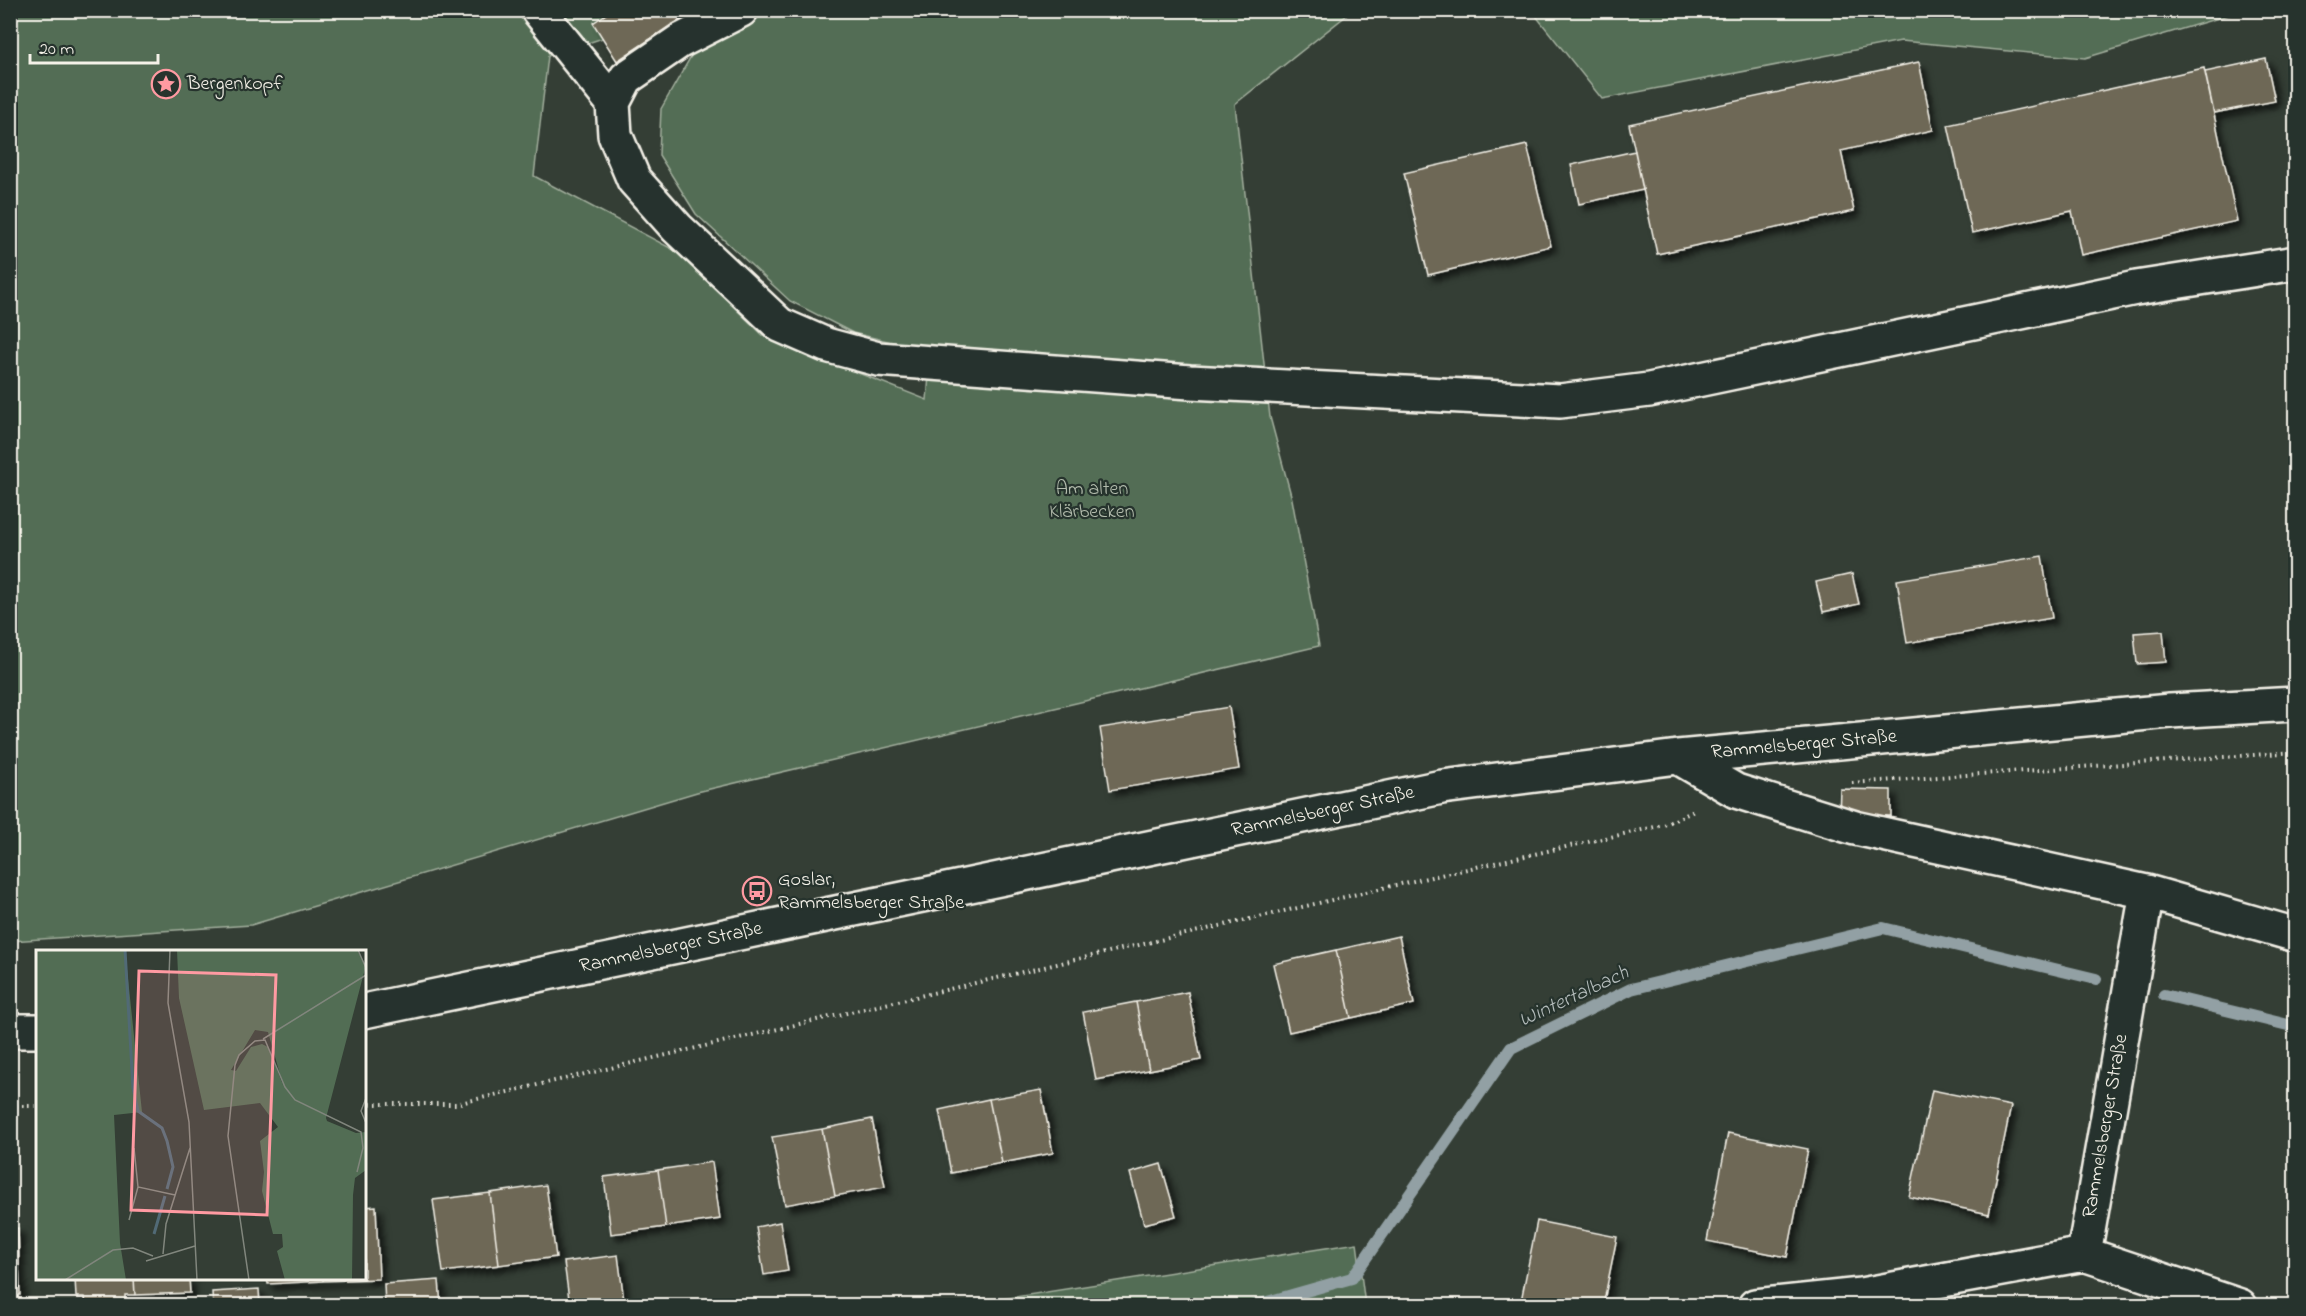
<svg xmlns="http://www.w3.org/2000/svg" width="2306" height="1316" viewBox="0 0 2306 1316" font-family="'Indie Flower',sans-serif">
<style>
.green{fill:#526d54;stroke:#a3af9e;stroke-width:1.5}
.lines{fill:none;stroke-linecap:round;stroke-linejoin:round}
.stream{stroke:#92a0a4;stroke-width:12}
.building{fill:#6e6856;stroke:#f4f1e8;stroke-width:1.5;filter:url(#shadow)}
.minor-casing{stroke:#f4f1e8;stroke-width:38}
.path{stroke:#f4f1e8;stroke-width:4;stroke-dasharray:1.5 4.5;stroke-linecap:butt}
.minor{stroke:#26332d;stroke-width:33}
.labels{text-anchor:middle;dominant-baseline:central;stroke-width:4.5;stroke-linejoin:round;paint-order:stroke}
.poi-label{font-size:20px;fill:#f4f1e8;stroke:#26332d;text-anchor:start}
.park-label{font-size:20px;fill:#b3bcad;stroke:#26332d}
.street-label{font-size:20px;fill:#f4f1e8;stroke:#26332d}
.water-label{font-size:21px;font-style:italic;fill:#b3bbba;stroke:#26332d}
.inset-river{fill:none;stroke:#516a76;stroke-width:3}
.inset-road{fill:none;stroke:#81867d;stroke-width:1.5}
.view{fill:#ff9aa2;fill-opacity:0.15;stroke:#ff9aa2;stroke-width:3}
.inset-edge{fill:none;stroke:#f4f1e8;stroke-width:3}
</style>
<defs>
<filter id="shadow"><feDropShadow dx="5.5" dy="5.5" stdDeviation="3" flood-color="#0009"/></filter>
</defs>
<rect width="100%" height="100%" fill="#343e35"/>
<filter id="ink" filterUnits="userSpaceOnUse"><feTurbulence type="fractalNoise" baseFrequency=".0167" numOctaves="2"/><feDisplacementMap in="SourceGraphic" scale="12" xChannelSelector="R" yChannelSelector="G"/><feConvolveMatrix kernelMatrix="1 2 1 2 8 2 1 2 1" color-interpolation-filters="sRGB"/></filter>
<g filter="url(#ink)">
<path class="green" d="M11,11H685L548,56L534,176L676,251L764,336L927,400L931,351L853,333L790,301L696,214L659,155L661,109L694,51L765,11H1352L1235,104L1270,417L1292,499L1319,646L697,792L251,925L11,941Z
M1532,11H2242L2085,58L1901,41L1602,99Z
M1357,1243L1365,1305H965Z"/>
<g class="lines">
<path class="stream" d="M2164,995L2296,1027
M1253,1306L1352,1278L1511,1048L1631,989L1883,928L2096,979"/>
</g>
<path class="building" d="M612,10H695L617,61L593,23Z
M2266,59L2275,101L2214,113L2205,72Z
M1919,62L1933,130L1841,151L1854,211L1657,254L1629,124Z
M2204,68L2237,221L2081,255L2072,211L1972,233L1948,125Z
M1527,145L1551,246L1428,275L1404,173Z
M1635,151L1643,190L1579,204L1571,165Z
M2042,556L2052,618L1907,643L1897,580Z
M1852,574L1859,604L1823,612L1816,582Z
M2163,631L2166,662L2137,664L2134,633Z
M1229,707L1239,769L1110,790L1100,728Z
M1840,789L1891,790V816H1839Z
M1399,936L1414,1004L1351,1018L1336,950Z
M1336,950L1351,1018L1289,1032L1273,964Z
M1188,992L1201,1060L1149,1070L1136,1002Z
M1136,1002L1149,1070L1096,1080L1083,1012Z
M1041,1090L1053,1153L1002,1163L989,1099Z
M1932,1090L2011,1106L1989,1214L1909,1197Z
M989,1099L1002,1163L951,1173L939,1110Z
M872,1119L885,1187L835,1196L822,1129Z
M822,1129L835,1196L785,1205L772,1137Z
M1728,1133L1808,1149L1787,1257L1707,1241Z
M712,1162L720,1219L666,1227L658,1170Z
M1161,1164L1176,1216L1144,1224L1130,1173Z
M658,1170L666,1227L611,1234L604,1177Z
M546,1185L556,1257L499,1265L490,1193Z
M490,1193L499,1265L443,1272L433,1200Z
M376,1206L379,1279L323,1281V1278H364V1207Z
M1537,1221L1617,1237L1603,1306H1520Z
M780,1222L788,1271L764,1275L756,1227Z
M18,1228L20,1295H10V1229Z
M618,1255L624,1301L593,1306H570L564,1262Z
M75,1278H134L135,1295H125V1306H86L85,1297H76Z
M134,1278H189L190,1293L135,1295Z
M267,1278H323V1281L268,1284Z
M439,1280L441,1306H385L384,1284Z
M259,1289L260,1306H213L212,1292Z"/>
<g class="lines">
<g class="minor-casing">
<path id="minor" d="M538,10L613,103
M741,10L680,41L626,78L613,103L615,135L634,180L677,228L780,325L826,345L878,359L1190,382L1560,401L1649,390L2136,288L2296,263
M1678,757L1736,791L1855,828L2147,892L2296,935
M364,1011L1442,787L1678,757L2170,711L2296,704
M10,1031H38
M2084,1254L2240,1306
M1755,1306L1861,1295L2084,1254L2147,892"/>
</g>
<path class="path" d="M1852,783L2296,752
M364,1104H456L1409,882L1664,825L1694,811
M10,1106H38"/>
<use href="#minor" class="minor"/>
</g>
</g>
<defs>
<g id="sight-ring" transform="scale(1.5)"><circle r="9.5" fill="#26332d" stroke="#ff9aa2" stroke-width="1.5"/><path d="M0-6L1.8-2.2L6-1.7L2.9 1.2L3.7 5.4L0 3.3L-3.7 5.4L-2.9 1.2L-6-1.7L-1.8-2.2Z" fill="#ff9aa2"/></g>
<g id="bus-ring" transform="scale(1.5)"><circle r="9.5" fill="#26332d" stroke="#ff9aa2" stroke-width="1.5"/><path d="M-5-6H5V4H4V6H2V4H-2V6H-4V4H-5ZM-3.5-4V0h7V-4ZM-3.5 1.2v1.5H-2V1.2ZM2 1.2v1.5H3.5V1.2Z" fill="#ff9aa2"/></g>
</defs>
<g fill-rule="evenodd">
<use href="#sight-ring" x="166" y="84"/>
<use href="#bus-ring" x="757" y="891"/>
</g>
<g class="labels">
<g class="poi-label">
<text x="187" y="84">Bergenkopf</text>
<text x="778" y="880">Goslar,<tspan x="778" dy="23">Rammelsberger Straße</tspan></text>
</g>
<g class="park-label">
<text x="1092" y="489">Am alten<tspan x="1092" dy="23">Klärbecken</tspan></text>
</g>
<g class="street-label">
<text transform="translate(1804 745) rotate(-5)">Rammelsberger Straße</text>
<text transform="translate(1323 812) rotate(-12)">Rammelsberger Straße</text>
<text transform="translate(671 948) rotate(-12)">Rammelsberger Straße</text>
<text transform="translate(2106 1126) rotate(-80)">Rammelsberger Straße</text>
</g>
<g class="water-label">
<text transform="translate(1574 997) rotate(-25)">Wintertalbach</text>
</g>
</g>
<g transform="translate(36 950)">
<rect width="330" height="330" fill="#343e35"/>
<path d="M0,0H89L106,162L78,165L84,293L90,330H0ZM141,0H321L330,15L290,168L291,171L320,183L330,182V220L319,228L317,245L316,330H249L241,301L247,297L246,284H237L226,241L228,222L224,191L242,177L224,153L168,160L143,48ZM219,80L232,82L247,135L232,97L226,94L215,97L200,121L195,120Z" fill="#526d54" fill-rule="evenodd"/>
<path class="inset-river" d="M89,0L97,138L102,161L126,178L131,191L137,217L131,239M118,284L129,246"/>
<path class="inset-road" d="M134,0L132,53L153,172L161,330M322,0L330,18M227,89L330,25M330,148L325,161L330,173M98,198L102,237L139,245M93,270L102,237M127,304L130,274L154,198M110,311L159,296M29,330L77,300L97,298L117,306M213,330L192,186L199,115L203,105L219,91L229,90L249,137L259,150L325,182L327,198L321,222"/>
<path class="view" d="M103,21L240,25L231,265L95,260Z"/>
<rect width="330" height="330" class="inset-edge"/>
</g>
<rect width="2306" height="1316" fill="none" stroke="#26332d" stroke-width="36"/>
<rect x="18" y="18" width="2270" height="1280" fill="none" stroke="#f4f1e8" stroke-width="2" filter="url(#ink)"/>
<path d="M30 54v9h128v-9" fill="none" stroke="#f4f1e8" stroke-width="3"/>
<text x="39" y="54" font-size="18" fill="#f4f1e8" stroke="#26332d" stroke-width="4.5" paint-order="stroke">20 m</text>
</svg>
